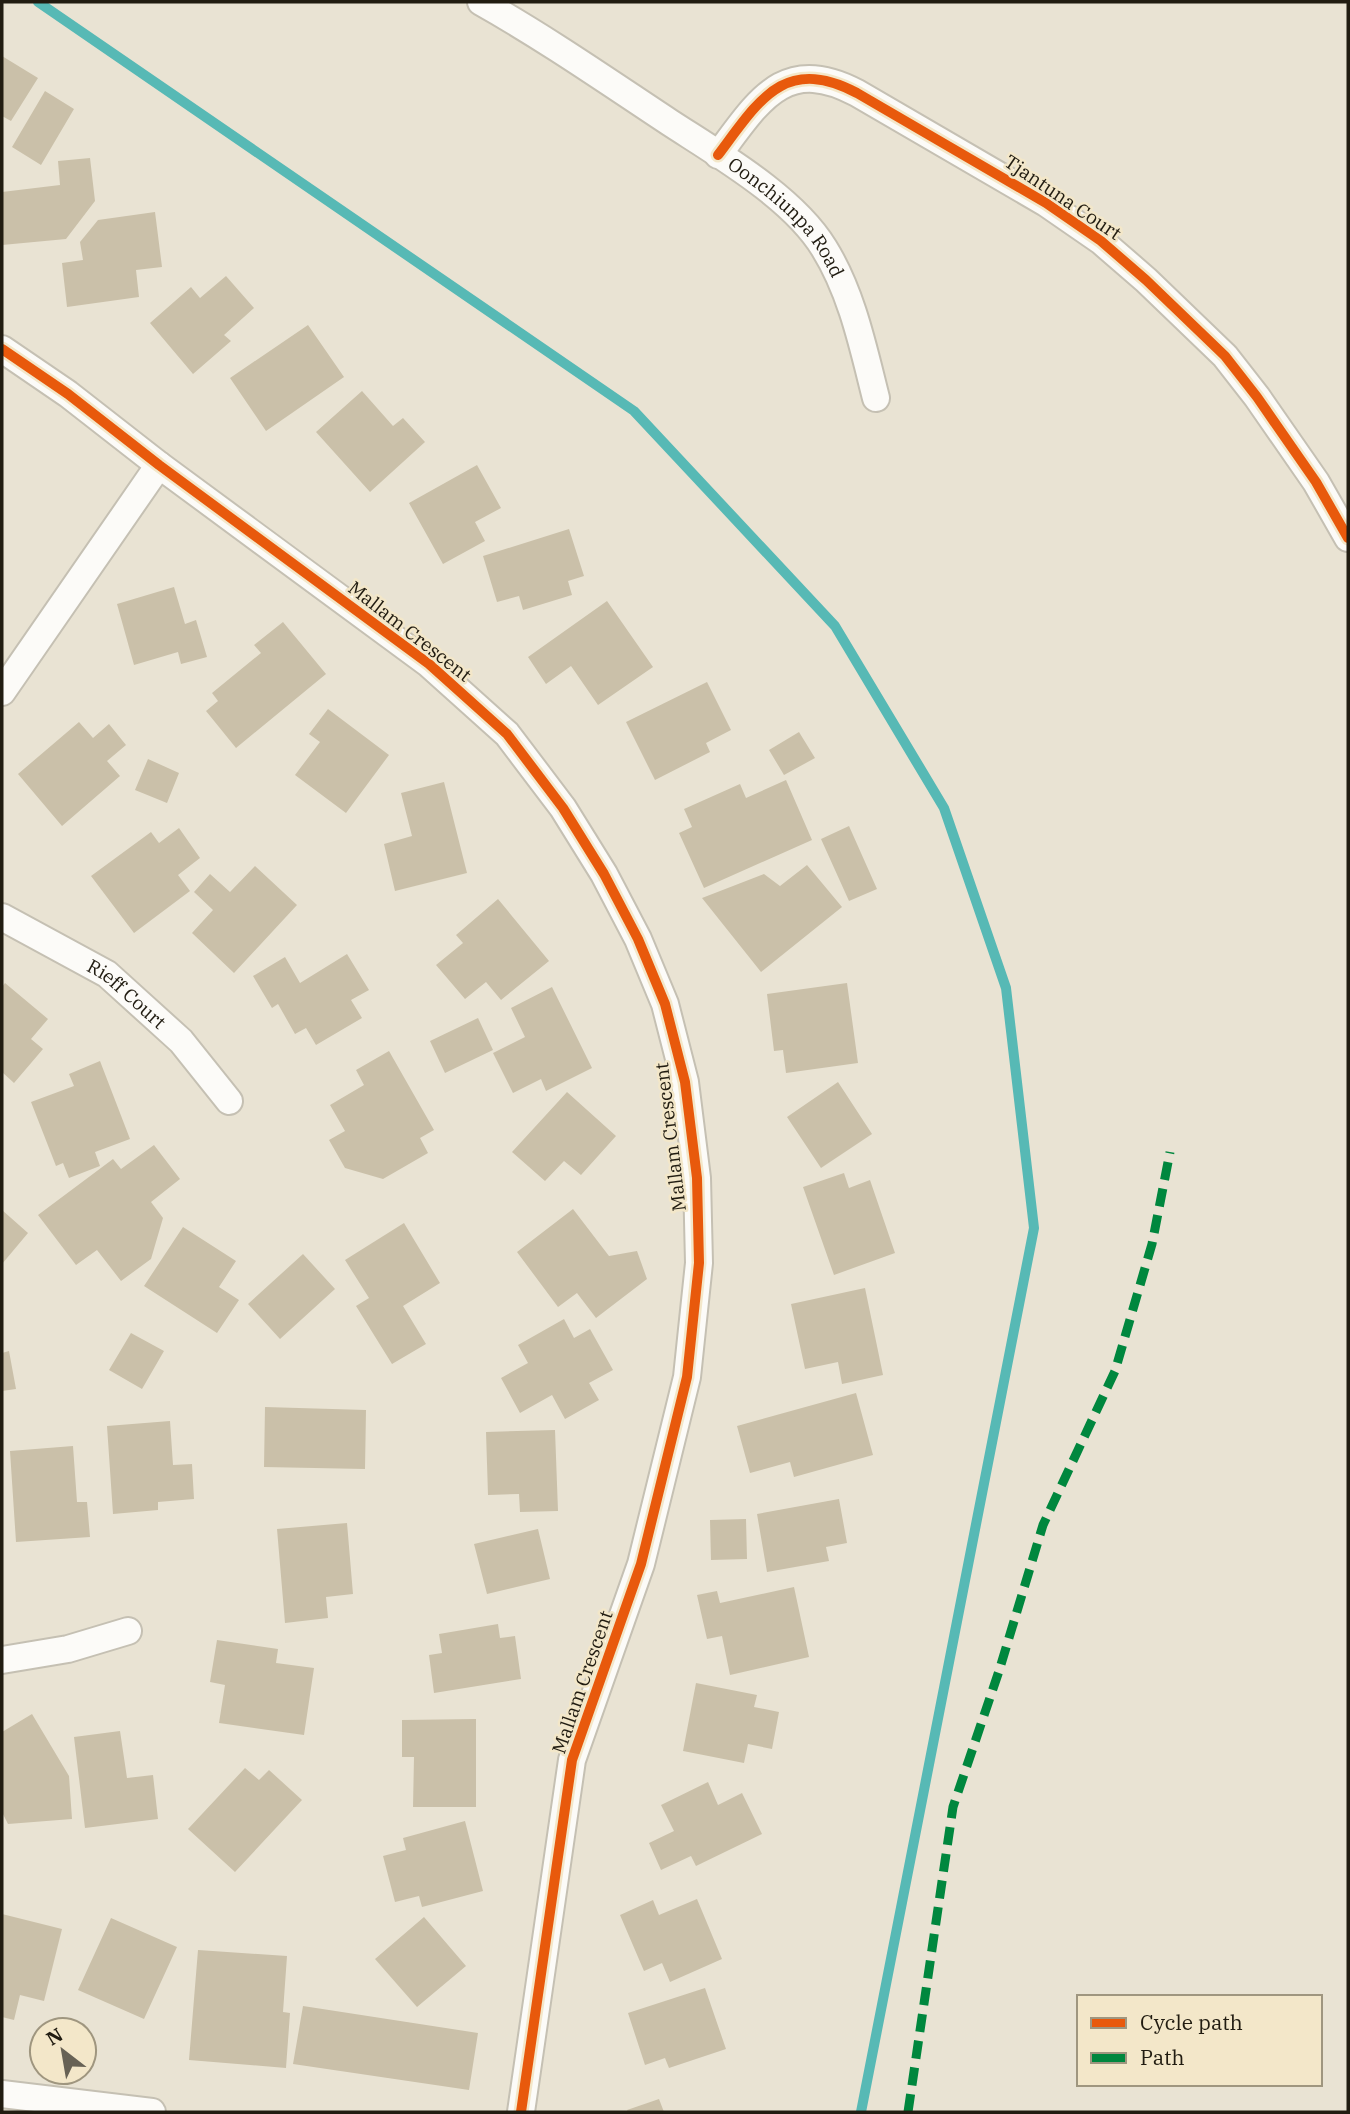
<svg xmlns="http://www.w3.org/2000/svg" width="1350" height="2114" viewBox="0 0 1350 2114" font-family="'IBM Plex Serif',serif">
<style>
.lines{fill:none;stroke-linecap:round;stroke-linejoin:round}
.stream{stroke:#57b9b5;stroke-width:10}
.building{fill:#cac0a9}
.minor-casing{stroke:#c5c0b3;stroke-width:30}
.minor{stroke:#fcfbf8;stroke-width:26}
.quiet{stroke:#00873e;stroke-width:9;stroke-dasharray:18 9;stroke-linecap:butt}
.cycleway-casing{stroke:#f3e7c9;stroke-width:15}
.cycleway{stroke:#e8590c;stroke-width:10}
.labels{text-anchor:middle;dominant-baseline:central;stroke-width:5;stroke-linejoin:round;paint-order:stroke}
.street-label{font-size:19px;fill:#211c11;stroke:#f3e7c9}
</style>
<rect width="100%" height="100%" fill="#e9e3d3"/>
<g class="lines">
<path class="stream" d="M38,2L634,411L835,626L944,808L1006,988L1034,1228L861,2112"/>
</g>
<path class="building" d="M2,56L38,78L11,121L2,116Z
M45,91L74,109L41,165L12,147Z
M90,158L95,201L66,239L2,245V192L60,185L58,161Z
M155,212L162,267L136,270L139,297L67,307L62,263L83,260L80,242L98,220Z
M226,276L254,308L224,335L231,341L193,374L150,323L191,287L200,298Z
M308,325L344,377L266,431L230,378Z
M362,391L393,426L403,418L425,442L370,492L316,432Z
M477,465L501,508L475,522L485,541L443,564L409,503Z
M569,529L584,576L568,581L572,595L523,610L519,596L497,602L483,556Z
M174,587L185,624L196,620L207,657L181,664L178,652L134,665L117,604Z
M607,601L653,667L598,705L571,666L546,684L528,657Z
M283,622L326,674L236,748L206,711L218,701L212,693L261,653L254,645Z
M707,682L731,730L706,743L710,752L655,780L626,722Z
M328,709L389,755L346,813L295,775L320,742L309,734Z
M79,722L93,738L109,724L126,745L107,761L120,776L62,826L18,774Z
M799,732L815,758L784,775L769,750Z
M148,759L179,773L167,803L135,790Z
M786,780L812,840L704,888L679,833L692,827L684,809L740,784L746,798Z
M444,782L467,873L395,891L384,844L412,836L401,793Z
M849,826L877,889L849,901L821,839Z
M179,828L200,858L178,875L190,891L134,933L91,876L151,832L159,843Z
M807,865L842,907L761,972L702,898L764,874L780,886Z
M255,866L297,905L234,973L192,933L213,910L194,892L210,874L230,892Z
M498,899L549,961L501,1000L486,982L465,999L436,965L463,943L456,935Z
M347,954L369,990L351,1000L362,1018L316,1045L306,1028L295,1034L278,1004L272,1008L253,976L285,957L300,983Z
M5,983L48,1019L31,1039L43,1049L14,1083L2,1072V987Z
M847,983L858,1063L786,1073L783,1050L774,1051L767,994Z
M552,987L592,1068L546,1091L541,1079L513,1093L493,1053L525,1037L511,1008Z
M478,1018L493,1050L445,1073L430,1041Z
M389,1051L434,1130L420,1138L428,1153L383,1179L345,1168L329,1140L345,1131L330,1105L364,1085L356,1070Z
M100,1061L130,1139L95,1152L100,1166L69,1178L63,1163L56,1166L31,1102L74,1086L69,1074Z
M838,1082L872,1134L821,1168L787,1117Z
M567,1092L616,1136L581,1175L564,1161L545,1181L512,1152Z
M154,1145L180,1179L151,1202L163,1218L151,1259L121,1281L97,1250L76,1265L38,1215L113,1159L121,1169Z
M844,1173L849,1188L870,1180L895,1253L834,1275L803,1187Z
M573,1209L609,1256L637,1251L647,1279L596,1318L577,1293L558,1307L517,1252Z
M2,1210L28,1233L2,1264Z
M404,1223L440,1283L403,1306L426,1344L392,1364L356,1306L369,1298L345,1260Z
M183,1227L236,1261L219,1287L239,1300L217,1333L144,1286Z
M303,1254L335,1289L280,1339L248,1304Z
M865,1288L883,1375L842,1384L838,1362L805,1369L791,1304Z
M564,1319L574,1338L590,1329L613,1370L589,1383L599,1400L565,1419L552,1395L520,1413L501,1378L528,1363L518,1345Z
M131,1333L164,1351L142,1389L109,1370Z
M9,1351L16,1389L2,1391V1353Z
M856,1393L873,1455L794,1477L790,1462L750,1473L737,1426Z
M265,1407L366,1410L365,1469L264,1467Z
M170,1421L173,1465L192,1464L194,1499L158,1502V1510L113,1514L107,1426Z
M555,1430L558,1511L520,1512L519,1494L488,1495L486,1432Z
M73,1446L77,1502H87L90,1537L16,1542L10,1451Z
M839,1499L847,1543L826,1547L829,1561L767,1572L757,1514Z
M746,1519L747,1559L711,1560L710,1520Z
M347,1523L353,1594L326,1597L328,1618L285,1623L277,1529Z
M538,1529L550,1579L487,1594L474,1544Z
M794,1587L809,1657L730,1675L722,1636L707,1639L697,1595L717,1591L720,1603Z
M498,1624L500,1638L515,1636L521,1679L434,1693L429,1655L442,1653L439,1634Z
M217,1640L278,1649L276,1663L314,1668L304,1735L219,1723L225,1685L210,1682Z
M696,1683L757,1695L754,1707L779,1712L772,1749L748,1744L744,1763L683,1751Z
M32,1714L69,1776L72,1819L8,1824L2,1812V1732Z
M476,1719V1807H413L414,1757H402V1720Z
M120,1731L127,1778L153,1775L158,1819L85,1828L74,1737Z
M245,1768L259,1780L269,1770L302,1800L235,1872L188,1829Z
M708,1782L718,1805L742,1793L762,1834L696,1866L691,1856L661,1870L649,1843L674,1831L661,1805Z
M465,1821L483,1891L422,1907L419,1896L395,1902L383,1856L406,1850L403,1838Z
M697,1899L722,1959L670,1982L662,1963L644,1971L620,1915L653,1900L659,1915Z
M2,1914L62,1929L44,2001L20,1995L14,2020L2,2017Z
M424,1917L466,1966L417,2007L375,1959Z
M111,1918L177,1947L144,2019L78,1990Z
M198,1950L287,1956L283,2012L290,2013L286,2068L189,2060Z
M705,1988L726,2049L669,2068L665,2058L645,2065L628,2013Z
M303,2006L478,2033L469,2090L293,2064Z
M659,2099L664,2112H628L627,2110Z"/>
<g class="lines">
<g class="minor-casing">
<g id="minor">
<path id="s1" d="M481,2C545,38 607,81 669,122C718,154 793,197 824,248C852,293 863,347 876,398"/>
<path d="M718,155C758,102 784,54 857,93L1046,203L1101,241L1146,280L1225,356L1257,397L1316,482L1348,538"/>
<path d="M2,349L68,394L159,465L429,664L507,734L563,808L604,874L638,939L665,1004L685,1082L697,1178L699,1263L687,1377L641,1564L572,1760L521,2112"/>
<path d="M2,692L159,465"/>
<path id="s2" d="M2,917L107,974L181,1041L229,1101"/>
<path d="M2,1660L68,1649L128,1631"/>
<path d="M2,2094L152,2112"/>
</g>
</g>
<use href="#minor" class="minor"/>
<path class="quiet" d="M908,2112L953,1807L999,1671L1043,1525L1115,1371L1152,1244L1170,1152"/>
<g class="cycleway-casing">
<path id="cycleway" d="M718,155C758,102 784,54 857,93L1046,203L1101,241L1146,280L1225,356L1257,397L1316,482L1348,538
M2,349L68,394L159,465L429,664L507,734L563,808L604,874L638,939L665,1004L685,1082L697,1178L699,1263L687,1377L641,1564L572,1760L521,2112"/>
</g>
<use href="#cycleway" class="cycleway"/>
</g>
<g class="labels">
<g class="street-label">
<text transform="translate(1063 197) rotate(34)">Tjantuna Court</text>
<text stroke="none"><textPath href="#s1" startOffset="376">Oonchiunpa Road</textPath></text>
<text transform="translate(410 631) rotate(38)">Mallam Crescent</text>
<text stroke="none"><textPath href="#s2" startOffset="147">Rieff Court</textPath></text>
<text transform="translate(670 1137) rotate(-97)">Mallam Crescent</text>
<text transform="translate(582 1682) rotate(-71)">Mallam Crescent</text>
</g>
</g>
<rect width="1350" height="2114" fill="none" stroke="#211c11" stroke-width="7"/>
<rect x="1077" y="1995" width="245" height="91" fill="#f3e7c9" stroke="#9f967f" stroke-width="2"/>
<rect x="1091" y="2018" width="35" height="10" fill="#e8590c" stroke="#9f967f" stroke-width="2"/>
<text x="1140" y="2030" font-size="21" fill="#211c11">Cycle path</text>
<rect x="1091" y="2053" width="35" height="10" fill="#00873e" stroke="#9f967f" stroke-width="2"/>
<text x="1140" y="2065" font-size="21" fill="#211c11">Path</text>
<g transform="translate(63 2051) rotate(329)"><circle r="33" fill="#f3e7c9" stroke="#9f967f" stroke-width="2"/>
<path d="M0-5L12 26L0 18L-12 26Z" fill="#676255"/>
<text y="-10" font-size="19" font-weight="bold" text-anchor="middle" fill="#211c11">N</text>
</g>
</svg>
